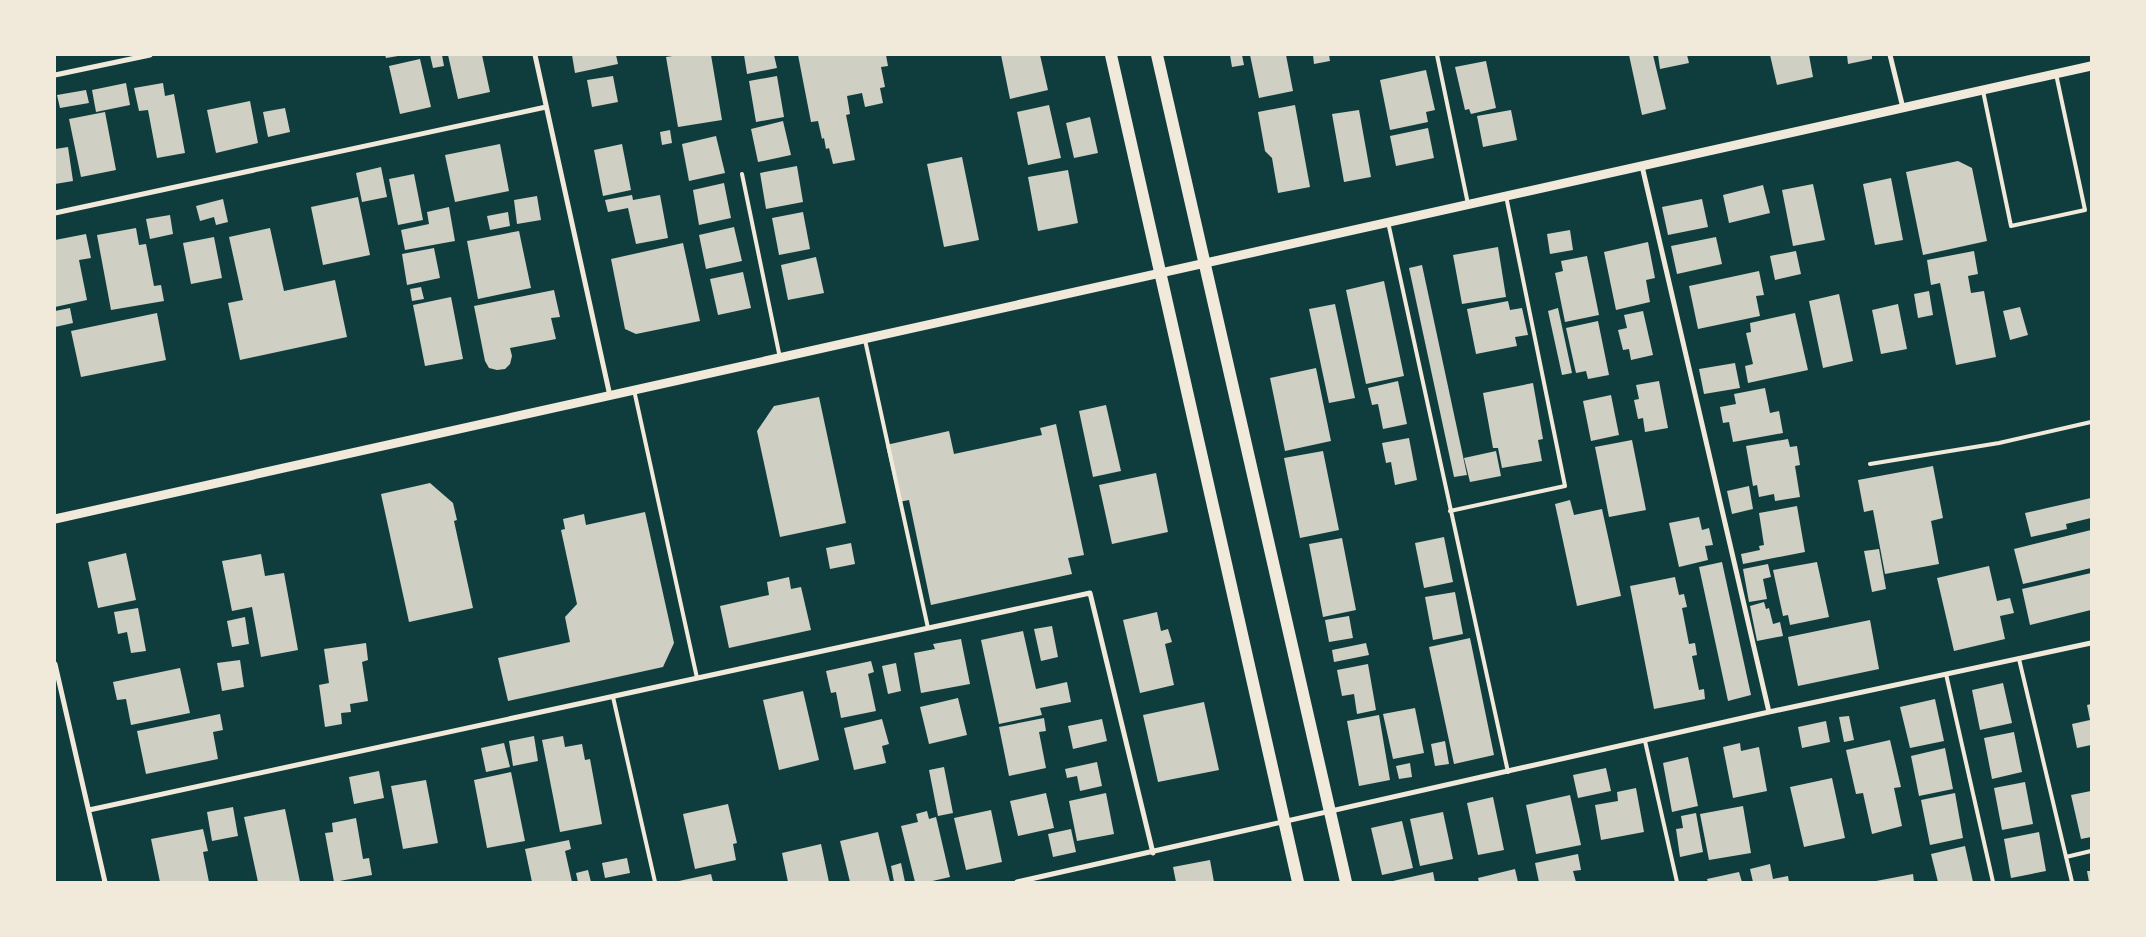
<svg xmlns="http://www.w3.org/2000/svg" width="2146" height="937" viewBox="0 0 2146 937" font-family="'Times New Roman',serif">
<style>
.building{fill:#cfcfc3}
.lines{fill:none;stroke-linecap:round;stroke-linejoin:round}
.service{stroke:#f1e9da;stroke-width:4}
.minor{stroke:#f1e9da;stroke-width:5}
.tertiary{stroke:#f1e9da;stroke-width:9}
.primary{stroke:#f1e9da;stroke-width:12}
</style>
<rect width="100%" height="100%" fill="#0f3d3e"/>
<path class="building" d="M385,55H398V56L386,58Z
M430,55H442L444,66L433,68Z
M448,55H482L490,92L458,99Z
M572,55H616L618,64L575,73Z
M679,55H711L722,120L678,127L666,57Z
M744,55H774L777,68L747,74Z
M798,55H886L888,66L881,67L885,87L880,88L883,103L865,107L862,93L847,96L850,114L846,115L855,160L833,164L829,148L826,149L824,138L822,139L818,121L811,122Z
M1001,55H1040L1048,90L1010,99Z
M1230,55H1242L1244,65L1232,67Z
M1250,55H1286L1293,91L1259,98Z
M1313,55H1329L1330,61L1314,64Z
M1629,55H1653L1666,109L1642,115Z
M1658,55H1687L1689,63L1660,69Z
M1770,55H1809L1813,77L1777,85Z
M1847,55H1872V59L1848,64Z
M420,59L431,107L400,114L389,66Z
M1486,61L1496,108L1471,114L1469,109L1465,110L1455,67Z
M1426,70L1435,110L1426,112L1428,122L1390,130L1380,80Z
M613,76L618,102L592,107L587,80Z
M777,76L784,117L756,122L749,81Z
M126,83L130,105L96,112L92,90Z
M163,83L165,96L174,94L185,153L157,158L148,110L139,111L134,88Z
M86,90L89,103L60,108L57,95Z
M250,101L258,143L216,153L207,110Z
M1049,105L1061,158L1028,165L1017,112Z
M1295,105L1310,187L1278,193L1272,158L1265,151L1258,112Z
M285,108L290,132L268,137L263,112Z
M1359,110L1371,177L1344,182L1332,114Z
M1511,110L1517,140L1483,147L1477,116Z
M105,112L116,170L81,177L69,119Z
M1090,117L1098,153L1074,158L1066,123Z
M783,121L791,155L758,162L751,129Z
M1428,128L1434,158L1396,166L1390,136Z
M670,130L672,143L662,145L660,132Z
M716,136L725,173L689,181L682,144Z
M500,144L509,191L455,202L445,155Z
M622,144L631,190L603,196L594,150Z
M68,147L73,181L55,184V149Z
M962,157L979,240L944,247L927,164Z
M1958,161L1972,168L1987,241L1923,255L1906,172Z
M797,166L803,202L766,209L760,173Z
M381,167L387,197L362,202L356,173Z
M1068,170L1078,223L1038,231L1028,177Z
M414,174L423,220L398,225L389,179Z
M1891,178L1903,240L1875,245L1863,184Z
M724,183L731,218L699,225L693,190Z
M1813,184L1825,240L1793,246L1782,190Z
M1763,185L1770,213L1729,223L1723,195Z
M632,195L633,200L660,195L668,238L636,244L628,208L608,212L605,200Z
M537,196L541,220L517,224L514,200Z
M358,197L370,255L323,265L311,207Z
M223,199L228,222L216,225L214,217L200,221L196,206Z
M1702,199L1708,227L1668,235L1662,207Z
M449,207L455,241L405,250L401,230L429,224L427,212Z
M508,212L510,226L490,230L487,216Z
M803,212L810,249L779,255L772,218Z
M170,215L173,234L150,239L146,219Z
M734,227L742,261L706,269L699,235Z
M136,228L139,245L146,244L154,286L161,285L164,301L111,310L97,235Z
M270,228L284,291L335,280L347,337L240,360L228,303L243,300L229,237Z
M1570,230L1573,250L1550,254L1547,234Z
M519,231L531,288L478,299L467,241Z
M86,234L91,258L79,260L87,300L55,307V240Z
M214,237L222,278L191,284L183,243Z
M1716,237L1722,264L1677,274L1671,246Z
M1648,242L1655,278L1646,280L1650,302L1616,310L1604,252Z
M683,243L700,321L636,334L625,329L611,259Z
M1498,247L1506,297L1462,304L1453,255Z
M434,248L440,278L407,285L402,254Z
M1796,251L1801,274L1775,280L1770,256Z
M1974,251L1978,274L1968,276L1971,293L1984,291L1996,357L1956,365L1940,283L1931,285L1927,260Z
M1587,256L1599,315L1565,322L1555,273L1563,271L1561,261Z
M816,257L824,293L788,300L781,265Z
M1422,265L1467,475L1454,477L1409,268Z
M1759,271L1764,295L1756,296L1760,316L1698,329L1689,286Z
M743,272L751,308L718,315L710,279Z
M1384,281L1404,376L1366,384L1346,290Z
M421,287L424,299L412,301L410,289Z
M554,290L560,317L551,318L556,339L510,348L512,356L510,364L505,369L497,370L489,368L485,361L474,306Z
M1929,291L1933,315L1918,318L1914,294Z
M1839,294L1853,361L1823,368L1809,301Z
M451,297L463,359L425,366L413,305Z
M1508,301L1510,310L1522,308L1528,335L1515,337L1517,346L1476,354L1467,309Z
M1335,304L1355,398L1329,403L1309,309Z
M1898,304L1907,349L1881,354L1872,310Z
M2020,307L2028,335L2010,340L2003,311Z
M70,308L73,323L55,327V311Z
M1558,308L1572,373L1562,375L1548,311Z
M1643,311L1653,355L1631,360L1629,349L1623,350L1618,330L1627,328L1624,315Z
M157,313L166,360L81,377L71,331Z
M1795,313L1808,370L1748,383L1745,366L1753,364L1746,333L1751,332L1750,323Z
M1598,321L1609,375L1588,379L1586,371L1576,373L1566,328Z
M1735,363L1740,388L1704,394L1699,369Z
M1316,368L1331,441L1285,451L1270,378Z
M1398,381L1407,424L1383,429L1378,404L1372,405L1368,388Z
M1659,381L1668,428L1645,432L1643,418L1638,419L1634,400L1639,399L1636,385Z
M1533,383L1543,439L1538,440L1542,461L1502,468L1498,448H1493L1483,393Z
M1765,388L1770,413L1779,411L1783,433L1733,442L1729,422L1723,423L1720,407L1736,404L1734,394Z
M1611,395L1619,435L1591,441L1583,401Z
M819,397L846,523L780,537L757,431L774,406Z
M1106,405L1121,471L1093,477L1079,411Z
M1056,424L1084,555L1068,558L1072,574L931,605L909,500L899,502L886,445L949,431L954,454L1042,435L1040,428Z
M1409,438L1417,480L1395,485L1391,462L1386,463L1382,443Z
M1788,439L1790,447L1797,446L1800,465L1795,466L1800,497L1775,501L1774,494L1759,497L1757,485L1753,486L1746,446Z
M1632,440L1646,510L1609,517L1595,447Z
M1323,451L1339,530L1300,538L1284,458Z
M1496,451L1501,476L1470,482L1464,458Z
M1933,466L1943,518L1931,521L1939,564L1885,574L1873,510L1864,512L1858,480Z
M1156,473L1168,532L1112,544L1099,485Z
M430,483L453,503L457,520L454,521L473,608L409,622L381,494Z
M1749,486L1753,509L1732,514L1727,491Z
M2091,498V518L2066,524L2067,529L2031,537L2025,513Z
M1570,500L1574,515L1602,509L1621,596L1577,606L1555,504Z
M1797,506L1805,552L1743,564L1741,554L1760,550L1759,546L1764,545L1759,513Z
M645,512L674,643L663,667L508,701L498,658L570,642L565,617L577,604L561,530L565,529L563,519L584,514L586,525Z
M1699,517L1702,530L1709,528L1713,545L1705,546L1708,560L1679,567L1669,523Z
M2091,530V568L2023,584L2014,549Z
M1444,537L1453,582L1424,588L1415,543Z
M1342,538L1356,610L1323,617L1309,544Z
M851,543L855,564L830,569L826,548Z
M1879,549L1886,589L1872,592L1864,551Z
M126,553L136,600L98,608L88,562Z
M261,554L265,576L284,573L298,650L261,657L252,607L232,611L222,561Z
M1722,562L1751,695L1728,701L1699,567Z
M1817,562L1829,617L1790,625L1788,615L1783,616L1773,570Z
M1768,564L1771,577L1763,579L1767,599L1749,602L1743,569Z
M1989,566L1997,601L2010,598L2014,613L2000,616L2005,639L1954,651L1937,578Z
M2091,573V610L2030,625L2022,589Z
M789,577L791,589L801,587L811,630L729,648L720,606L769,595L767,582Z
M1675,577L1679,595L1684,594L1687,607L1682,608L1689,644L1695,643L1697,655L1692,656L1699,690L1704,689L1705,699L1654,709L1630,586Z
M1455,592L1463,634L1433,640L1425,597Z
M1764,602L1766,609L1769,608L1773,624L1780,622L1783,636L1757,641L1750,606Z
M138,608L146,651L131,653L127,632L118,634L114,612Z
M1157,612L1161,631L1168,629L1172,642L1165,644L1174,685L1140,693L1123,620Z
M1349,616L1353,638L1329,642L1325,620Z
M245,617L249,644L232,647L227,621Z
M1870,620L1879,669L1798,686L1788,637Z
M1052,626L1058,657L1041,661L1034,629Z
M1023,631L1036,689L1067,682L1071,702L1040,708L1042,715L999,724L981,640Z
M1470,638L1494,755L1454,764L1429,647Z
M961,639L970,684L921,693L914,653L935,649L933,644Z
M366,643L368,660L362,662L368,701L350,704L351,712L341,713L342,724L325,727L319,685L329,683L324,649Z
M1366,643L1369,655L1334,662L1332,650Z
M240,660L244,687L222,691L217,663Z
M871,661L874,672L868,674L876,711L841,718L836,692L831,693L826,671Z
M896,663L901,691L888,694L882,666Z
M1368,664L1376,710L1357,714L1354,694L1342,696L1337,670Z
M180,668L190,713L131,725L126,699L117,700L113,682Z
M2003,683L2012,723L1980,730L1972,690Z
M803,691L819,760L779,770L763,700Z
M958,698L967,735L929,744L920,707Z
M1935,699L1944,741L1910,748L1900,707Z
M1204,702L1219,770L1158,782L1143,715Z
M2091,704V745L2077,748L2072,724L2090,720L2087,705Z
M1415,708L1424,753L1393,759L1383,714Z
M220,714L223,730L213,732L218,759L146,774L137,731Z
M1379,715L1390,780L1359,786L1347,721Z
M1849,716L1854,740L1844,742L1839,717Z
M1044,718L1046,731L1039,732L1046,768L1009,776L999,727Z
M882,719L889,744L882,746L886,763L854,770L844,728Z
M1102,719L1107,741L1073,749L1068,726Z
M1826,721L1830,742L1802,748L1798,727Z
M2014,732L2022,772L1992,779L1984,738Z
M534,736L538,761L513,766L509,741Z
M563,736L565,747L582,744L585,760L590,759L602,824L560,832L542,740Z
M1890,740L1901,787L1894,788L1902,826L1872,834L1863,793L1856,794L1846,750Z
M1445,741L1449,764L1435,766L1431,744Z
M504,743L510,767L486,772L481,748Z
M1740,743L1741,751L1759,747L1767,791L1733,798L1723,747Z
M1945,748L1953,789L1919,796L1911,756Z
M1688,757L1698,806L1672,812L1663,763Z
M1097,762L1102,786L1080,791L1077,776L1067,778L1065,769Z
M1410,763L1412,777L1399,779L1396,766Z
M944,767L953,813L938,816L929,770Z
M1606,768L1611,791L1578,798L1573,775Z
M379,771L384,798L354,804L349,777Z
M511,772L525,841L487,848L474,780Z
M1832,778L1845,838L1804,847L1790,787Z
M426,780L438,843L403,849L391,786Z
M2025,782L2033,824L2002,830L1994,788Z
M1636,788L1644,832L1601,840L1595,805L1618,801L1617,792Z
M2091,791V837L2081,839L2071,795Z
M1046,793L1054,828L1018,836L1010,801Z
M1106,793L1114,834L1077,841L1069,801Z
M1955,793L1963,838L1930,845L1921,800Z
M1570,795L1581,845L1536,854L1526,805Z
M1493,797L1504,850L1478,855L1467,803Z
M728,804L737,843L733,844L736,860L695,869L683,814Z
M1743,806L1751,853L1709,860L1700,814Z
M233,807L238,836L212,841L207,812Z
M285,809L300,882H258L244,817Z
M991,810L1002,862L966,870L954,818Z
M927,811L929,819L936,817L950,877L928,882H915L901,826L918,822L916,814Z
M1443,812L1453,859L1420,866L1410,819Z
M1696,813L1703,852L1680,857L1676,829L1683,828L1681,816Z
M356,818L363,859L369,858L372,875L334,882L325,833L333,832L332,823Z
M1402,821L1413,868L1382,875L1371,828Z
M203,829L208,851L203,852L209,882H160L151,839Z
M1071,829L1076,852L1053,857L1048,834Z
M878,832L890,882H850L840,841Z
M2039,832L2046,871L2011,878L2004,839Z
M569,840L571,849L565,851L572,882H532L525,849Z
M821,844L829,882H788L782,853Z
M1965,846L1973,882H1938L1931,854Z
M1578,854L1581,870L1573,871L1576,882H1539L1535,863Z
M627,858L630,873L605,878L602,863Z
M1210,860L1214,882H1176L1173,867Z
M901,863L905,882H894L891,866Z
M1770,864L1773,879L1788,876L1789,882H1753L1750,869Z
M1515,869L1518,882H1479L1478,878Z
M588,870L591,882H578L576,873Z
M2087,871H2091V882H2089Z
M1433,872L1435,882H1393V881Z
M1739,872L1742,882H1708L1707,879Z
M711,874L713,882H679V881Z
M1913,874L1914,882H1877L1876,881Z"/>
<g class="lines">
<path class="service" d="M1437,55L1468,204
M1983,91L2011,226L2085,210L2056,74
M742,174L780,358
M1388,222L1508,772
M865,340L928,628
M634,390L697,678
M1870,464L1999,443L2091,422
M1450,511L1565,486L1506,196
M2019,659L2072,882
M1946,674L1993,882
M613,697L655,882
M1645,741L1677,882
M2066,857L2091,851"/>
<path class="minor" d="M535,55L610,396
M1890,55L1903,108
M55,75L150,55
M1642,166L1769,712
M55,213L546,107
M55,664L105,882
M89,810L1090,593L1153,853
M1017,882L1769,712L2091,643"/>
<path class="tertiary" d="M55,519L2091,66"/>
<path class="primary" d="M1111,55L1298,882
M1157,55L1346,882"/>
</g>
<rect width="2146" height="937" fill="none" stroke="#f1e9da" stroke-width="112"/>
</svg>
